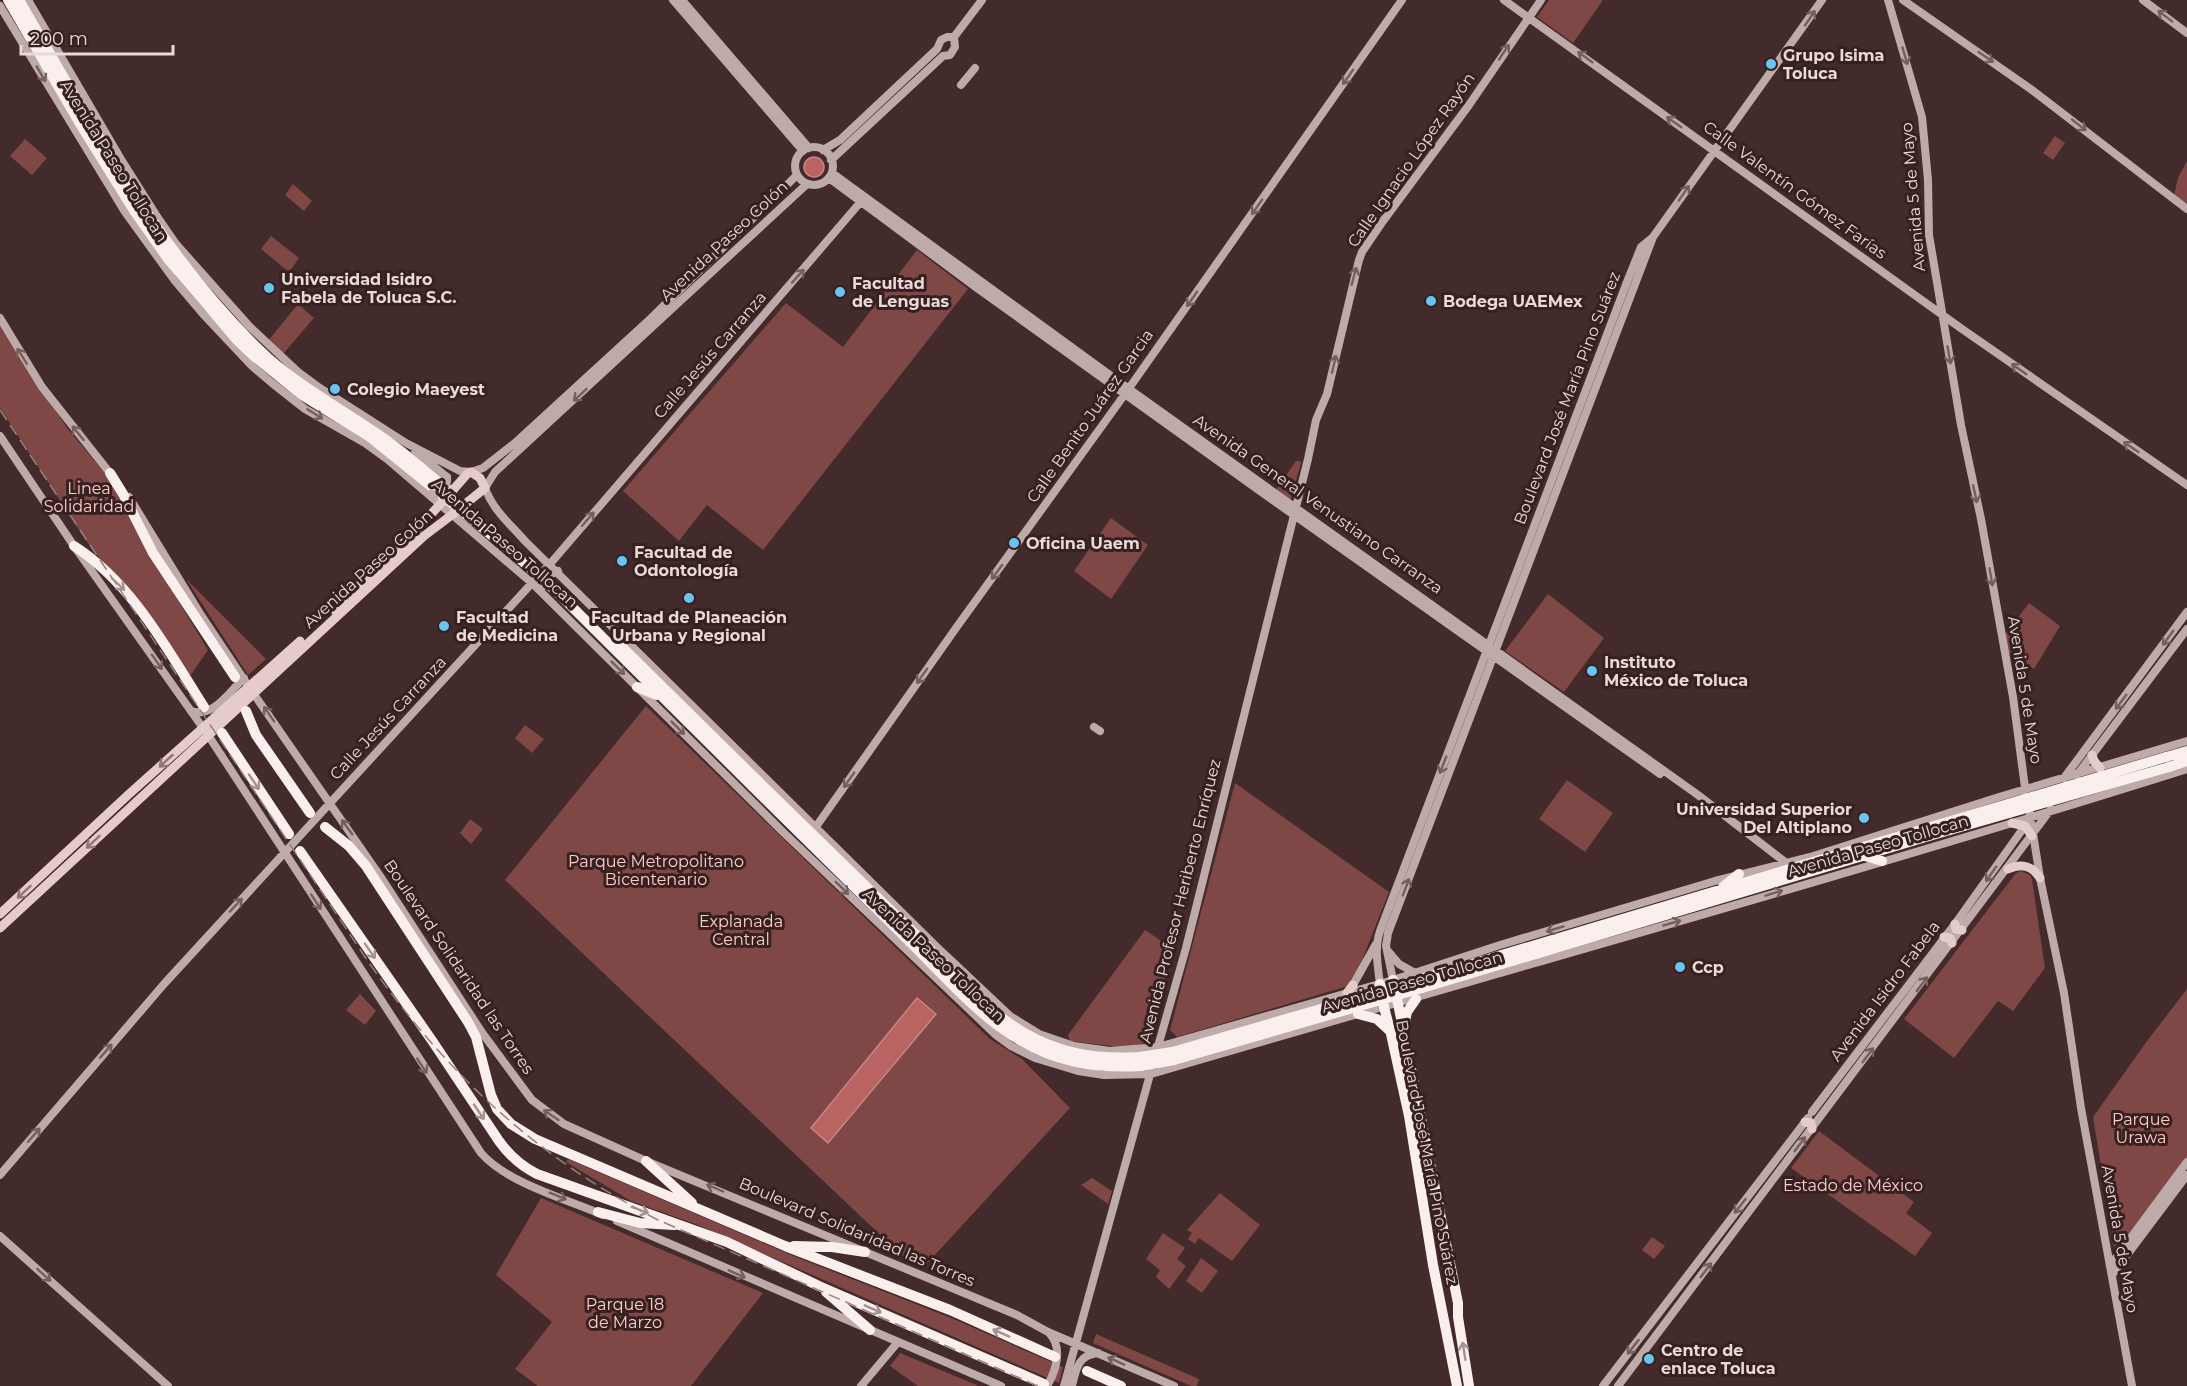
<svg xmlns="http://www.w3.org/2000/svg" width="2187" height="1386" viewBox="0 0 2187 1386" font-family="Montserrat,sans-serif">
<style>
.green{fill:#7f4746}
.water{fill:#b96362;stroke:#c78685;stroke-width:1.5}
.lines{fill:none;stroke-linecap:round;stroke-linejoin:round}
.secondary{stroke:#beaaa8;stroke-width:8}
.primary{stroke:#e5cbca;stroke-width:9}
.highway{stroke:#fbefee;stroke-width:10}
.rail{stroke:#948180;stroke-width:1.5;stroke-dasharray:12 6;stroke-linecap:butt}
.secondary-bridge{stroke:#beaaa8;stroke-width:8}
.primary-bridge{stroke:#e5cbca;stroke-width:9}
.highway-bridge{stroke:#fbefee;stroke-width:10}
.oneway{stroke:#745f5d}
.oneway2{stroke:#a39291}
.oneway3{stroke:#8e7675}
.poi-dot{fill:#68c4f0;stroke:#372120;stroke-width:2}
.labels{text-anchor:middle;dominant-baseline:central;stroke-width:6;stroke-linejoin:round;paint-order:stroke}
.poi-label{font-size:16px;font-weight:bold;fill:#e9d9d8;stroke:#372120;text-anchor:start}
.street-label{font-size:16px;fill:#e9d9d8;stroke:#372120}
.park-label{font-size:16px;fill:#fecdca;stroke:#372120}
</style>
<rect width="100%" height="100%" fill="#422b2a"/>
<path class="green" d="M1549,0H1603L1573,43L1537,17Z
M2055,136L2065,143L2053,160L2043,153Z
M25,139L47,158L32,175L10,156Z
M2187,161V205L2174,195L2178,178Z
M293,184L312,201L304,211L285,195Z
M271,236L299,258L289,272L261,249Z
M917,250L968,289L763,550L707,505L679,541L623,491L786,303L843,347Z
M298,304L314,318L283,354L268,341Z
M0,326L67,428L108,477L137,532L208,650L190,676L85,539L0,408Z
M1296,461H1300L1301,463L1290,502L1275,491Z
M1111,518L1148,545L1111,599L1074,571Z
M186,579L266,659L248,675Z
M1548,594L1604,638L1564,692L1505,651Z
M2029,603L2060,626L2034,669L2008,652L2005,635Z
M646,706L990,1039L1022,1059L1070,1108L923,1268L908,1261L505,880Z
M525,725L544,739L532,753L515,738Z
M1567,780L1613,813L1585,852L1539,819Z
M1235,783L1389,892L1355,978L1348,986L1177,1037L1170,1030Z
M470,819L483,829L471,844L460,833Z
M2021,871L2030,875L2032,879L2045,968L2013,1011L1998,1001L1954,1058L1904,1019L2016,873Z
M1145,930L1172,948L1148,1042L1127,1048L1070,1041L1068,1035Z
M2187,989V1160L2119,1250L2114,1246L2093,1117L2147,1041Z
M360,994L376,1011L365,1025L346,1010Z
M1819,1131L1914,1202L1906,1213L1932,1233L1915,1256L1791,1168Z
M568,1159L796,1257L949,1317L1063,1367L1059,1383L698,1225L631,1201L566,1162Z
M1092,1178L1112,1191L1108,1204L1081,1185Z
M1220,1193L1260,1225L1232,1261L1199,1238L1195,1244L1188,1239L1192,1233L1187,1230Z
M541,1198L763,1293L691,1386H538L515,1369L552,1322L496,1275Z
M1163,1233L1185,1248L1177,1259L1186,1266L1169,1289L1156,1277L1160,1270L1146,1259Z
M1652,1237L1665,1246L1654,1259L1642,1250Z
M1201,1258L1218,1271L1202,1293L1186,1281Z
M1096,1334L1199,1379L1197,1386H1191L1093,1343Z
M900,1353L979,1386H918L890,1366Z"/>
<path class="water" d="M804 167a10 10 0 1 1 20 0a10 10 0 1 1-20 0Z
M917,998L936,1014L828,1143L811,1128Z"/>
<g class="lines">
<path class="secondary" d="M28,0L122,161L156,215L176,244L249,326L298,372L317,386L406,443L460,471L471,472L483,468L515,443L647,322L797,175
M673,0L803,151
M682,0L809,148
M1504,0L1962,329L2187,485
M1888,0L1922,117L1928,180L1929,235L1961,425L1981,519L2013,697L2026,795
M1903,0L2032,90L2187,209
M2143,0L2187,33
M0,6L125,212L175,281L203,314L252,366L272,383L305,409L365,443L387,459L532,583L783,832L996,1035L1011,1046L1035,1058L1078,1071L1104,1075L1151,1074C1496,973 1844,877 2187,769
M954,37L982,0
M961,85L975,68
M795 166a19 19 0 1 1 38 0a19 19 0 1 1-38 0Z
M823,150L840,140L937,49L941,40L947,37H954
M831,160L943,56L950,55L955,47L954,37
M832,173L1129,389L1698,795L1785,862
M829,178L977,288L1260,491L1660,774
M807,184L495,472L485,488C493,510 510,524 525,541L941,951L1010,1016L1039,1034L1074,1046L1110,1051L1158,1047L1393,980L1500,945L1715,881L1810,857L1999,797L2187,741
M0,318L42,387L113,477
M0,436L74,546L208,735L481,1153C507,1183 566,1199 603,1215
M415,451L447,477
M129,497L201,615L249,687L380,876L483,1034L532,1100L564,1124L646,1161L1017,1315L1048,1332L1174,1386
M550,564L864,198
M191,711C213,719 230,691 244,678
M1094,727L1100,731
M2077,775L2187,629
M2064,778L2187,612
M2030,814L2040,878L2064,993L2081,1108L2132,1386
M813,831L956,628L1125,394L1402,0
M1388,951L1399,964L1415,973
M1393,980L1386,946L1388,933L1653,237L1822,0
M1380,984C1378,967 1374,948 1380,931L1627,282L1641,247L1653,237
M1353,985L1376,944
M1157,1050L1186,948L1308,459L1316,420L1327,394L1359,260L1362,252L1383,221L1469,105L1541,0
M1812,1112L1955,924L2027,823
M0,1175L164,984L532,583
M617,1221L1001,1386
M0,1236L168,1386
M2110,1266L2187,1162
M2112,1275L2187,1175
M861,1386L898,1342
M1047,1386C1056,1371 1063,1348 1050,1334
M1064,1386L1151,1071
M1072,1386C1076,1369 1078,1355 1098,1353
M1603,1386L1808,1118
M1618,1386L2051,809"/>
<path class="primary" d="M453,490L468,473L471,472L480,478L485,488L469,501
M334,610L415,532L443,501
M2092,755L2094,761L2100,768
M2012,823L2025,826L2032,836
M2008,869C2021,863 2033,866 2040,878
M0,914L128,795L300,641
M1955,924L1956,929L1962,930
M0,928L424,536L457,511
M1944,937L1950,938L1952,943
M1347,993L1353,985
M1805,1122L1811,1123L1812,1129"/>
<path class="highway" d="M8,0L79,122L135,212L168,259L237,340L255,357L302,395L370,437L510,550L557,592L753,787
M19,0C92,125 161,258 268,358C300,386 338,407 373,431C401,449 426,472 452,493
M110,473L123,494L153,553L235,677
M74,546C133,584 167,649 204,707
M621,646L757,780
M637,687L657,695
M246,711L256,735L310,813
M222,733L289,834
M2166,757L2187,751
M2169,767L2187,761
M325,827L349,846L366,866L468,1022L476,1037L491,1095L497,1109L511,1124L535,1139L785,1246L950,1310L1055,1357
M300,851L433,1042L499,1141C509,1155 521,1166 537,1174L727,1242L819,1286L1044,1384
M1865,856L1882,861
M1723,887L1739,874
M915,934C988,1007 1027,1064 1140,1057
M909,941C983,1015 1026,1073 1141,1066
M1393,980L1402,1023
M1418,980L1924,829
M1380,984L1384,1007L1391,1034L1409,1116L1433,1265L1457,1386
M1422,988L1929,836
M1416,999L1407,1012L1403,1029L1458,1303V1317L1469,1386
M1358,1014L1377,1019L1389,1030
M1172,1052L1345,1002
M1174,1060L1346,1010
M646,1161L692,1203
M598,1212L640,1223L674,1225
M794,1246L832,1247L865,1252
M826,1292L870,1330
M1087,1371L1121,1386"/>
<path class="rail" d="M0,410L369,963C449,1076 534,1155 656,1219L1038,1386"/>
<path class="secondary-bridge" d="M430,494C440,496 448,487 447,477
M532,583L550,564
M540,590L550,575L558,571"/>
<path class="primary-bridge" d="M443,501L453,490
M457,511L469,501"/>
<path class="highway-bridge" d="M757,780L915,934
M753,787L909,941
M1924,829L2166,757
M1929,836L2169,767
M1345,1002L1418,980
M1346,1010L1422,988
M1140,1057L1172,1052
M1141,1066L1174,1060"/>
</g>
<defs><path id="oneway-shaft" d="M-6 0H5M1.5-3L5.5 0L1.5 3" fill="none" stroke-width="1.6" stroke-linecap="round" stroke-linejoin="round" transform="scale(1.5)"/></defs>
<g class="oneway">
<use href="#oneway-shaft" transform="translate(2165 16) rotate(-143)"/>
<use href="#oneway-shaft" transform="translate(1810 18) rotate(-56)"/>
<use href="#oneway-shaft" transform="translate(1504 52) rotate(-56)"/>
<use href="#oneway-shaft" transform="translate(1905 56) rotate(74)"/>
<use href="#oneway-shaft" transform="translate(1585 57) rotate(-144)"/>
<use href="#oneway-shaft" transform="translate(1986 57) rotate(34)"/>
<use href="#oneway-shaft" transform="translate(41 74) rotate(60)"/>
<use href="#oneway-shaft" transform="translate(1348 77) rotate(125)"/>
<use href="#oneway-shaft" transform="translate(1674 122) rotate(-145)"/>
<use href="#oneway-shaft" transform="translate(2079 125) rotate(38)"/>
<use href="#oneway-shaft" transform="translate(1684 193) rotate(-55)"/>
<use href="#oneway-shaft" transform="translate(1257 207) rotate(125)"/>
<use href="#oneway-shaft" transform="translate(798 276) rotate(-48)"/>
<use href="#oneway-shaft" transform="translate(1354 276) rotate(-75)"/>
<use href="#oneway-shaft" transform="translate(1192 299) rotate(125)"/>
<use href="#oneway-shaft" transform="translate(1949 355) rotate(80)"/>
<use href="#oneway-shaft" transform="translate(22 356) rotate(-122)"/>
<use href="#oneway-shaft" transform="translate(1334 364) rotate(-77)"/>
<use href="#oneway-shaft" transform="translate(2019 369) rotate(-145)"/>
<use href="#oneway-shaft" transform="translate(580 395) rotate(137)"/>
<use href="#oneway-shaft" transform="translate(315 414) rotate(32)"/>
<use href="#oneway-shaft" transform="translate(78 433) rotate(-129)"/>
<use href="#oneway-shaft" transform="translate(2131 447) rotate(-146)"/>
<use href="#oneway-shaft" transform="translate(1975 494) rotate(78)"/>
<use href="#oneway-shaft" transform="translate(588 519) rotate(-49)"/>
<use href="#oneway-shaft" transform="translate(997 572) rotate(126)"/>
<use href="#oneway-shaft" transform="translate(1991 577) rotate(80)"/>
<use href="#oneway-shaft" transform="translate(2168 638) rotate(126)"/>
<use href="#oneway-shaft" transform="translate(157 662) rotate(55)"/>
<use href="#oneway-shaft" transform="translate(618 668) rotate(45)"/>
<use href="#oneway-shaft" transform="translate(922 676) rotate(125)"/>
<use href="#oneway-shaft" transform="translate(2121 702) rotate(126)"/>
<use href="#oneway-shaft" transform="translate(269 714) rotate(-125)"/>
<use href="#oneway-shaft" transform="translate(678 728) rotate(45)"/>
<use href="#oneway-shaft" transform="translate(1443 765) rotate(111)"/>
<use href="#oneway-shaft" transform="translate(849 780) rotate(125)"/>
<use href="#oneway-shaft" transform="translate(347 827) rotate(-126)"/>
<use href="#oneway-shaft" transform="translate(1991 874) rotate(125)"/>
<use href="#oneway-shaft" transform="translate(1406 887) rotate(-69)"/>
<use href="#oneway-shaft" transform="translate(842 888) rotate(44)"/>
<use href="#oneway-shaft" transform="translate(1774 893) rotate(-17)"/>
<use href="#oneway-shaft" transform="translate(316 902) rotate(57)"/>
<use href="#oneway-shaft" transform="translate(236 905) rotate(-47)"/>
<use href="#oneway-shaft" transform="translate(1672 923) rotate(-16)"/>
<use href="#oneway-shaft" transform="translate(1555 929) rotate(163)"/>
<use href="#oneway-shaft" transform="translate(1922 984) rotate(-53)"/>
<use href="#oneway-shaft" transform="translate(106 1051) rotate(-49)"/>
<use href="#oneway-shaft" transform="translate(1868 1055) rotate(-53)"/>
<use href="#oneway-shaft" transform="translate(422 1066) rotate(57)"/>
<use href="#oneway-shaft" transform="translate(551 1115) rotate(-146)"/>
<use href="#oneway-shaft" transform="translate(34 1135) rotate(-49)"/>
<use href="#oneway-shaft" transform="translate(1800 1144) rotate(-53)"/>
<use href="#oneway-shaft" transform="translate(715 1188) rotate(-157)"/>
<use href="#oneway-shaft" transform="translate(558 1196) rotate(22)"/>
<use href="#oneway-shaft" transform="translate(1740 1206) rotate(128)"/>
<use href="#oneway-shaft" transform="translate(1706 1270) rotate(-53)"/>
<use href="#oneway-shaft" transform="translate(737 1274) rotate(24)"/>
<use href="#oneway-shaft" transform="translate(44 1275) rotate(42)"/>
<use href="#oneway-shaft" transform="translate(1633 1347) rotate(128)"/>
<use href="#oneway-shaft" transform="translate(1116 1361) rotate(-156)"/>
</g>
<g class="oneway2">
<use href="#oneway-shaft" transform="translate(118 584) rotate(44)"/>
<use href="#oneway-shaft" transform="translate(254 782) rotate(56)"/>
<use href="#oneway-shaft" transform="translate(370 951) rotate(55)"/>
<use href="#oneway-shaft" transform="translate(479 1112) rotate(56)"/>
<use href="#oneway-shaft" transform="translate(640 1210) rotate(20)"/>
<use href="#oneway-shaft" transform="translate(873 1309) rotate(24)"/>
<use href="#oneway-shaft" transform="translate(1001 1333) rotate(-156)"/>
<use href="#oneway-shaft" transform="translate(1464 1351) rotate(-99)"/>
</g>
<g class="oneway3">
<use href="#oneway-shaft" transform="translate(166 761) rotate(138)"/>
<use href="#oneway-shaft" transform="translate(93 842) rotate(137)"/>
<use href="#oneway-shaft" transform="translate(24 892) rotate(137)"/>
</g>
<g class="poi-dot">
<circle cx="1771" cy="64" r="6"/>
<circle cx="269" cy="288" r="6"/>
<circle cx="840" cy="292" r="6"/>
<circle cx="1431" cy="301" r="6"/>
<circle cx="335" cy="389" r="6"/>
<circle cx="1014" cy="543" r="6"/>
<circle cx="622" cy="561" r="6"/>
<circle cx="689" cy="598" r="6"/>
<circle cx="444" cy="626" r="6"/>
<circle cx="1592" cy="671" r="6"/>
<circle cx="1864" cy="818" r="6"/>
<circle cx="1680" cy="967" r="6"/>
<circle cx="1649" cy="1359" r="6"/>
</g>
<g class="labels">
<g class="poi-label">
<text x="1783" y="55">Grupo Isima<tspan x="1783" dy="18">Toluca</tspan></text>
<text x="281" y="279">Universidad Isidro<tspan x="281" dy="18">Fabela de Toluca S.C.</tspan></text>
<text x="852" y="283">Facultad<tspan x="852" dy="18">de Lenguas</tspan></text>
<text x="1443" y="301">Bodega UAEMex</text>
<text x="347" y="389">Colegio Maeyest</text>
<text x="1026" y="543">Oficina Uaem</text>
<text x="634" y="552">Facultad de<tspan x="634" dy="18">Odontología</tspan></text>
<text x="456" y="617">Facultad<tspan x="456" dy="18">de Medicina</tspan></text>
<text x="689" y="617" text-anchor="middle">Facultad de Planeación<tspan x="689" dy="18">Urbana y Regional</tspan></text>
<text x="1604" y="662">Instituto<tspan x="1604" dy="18">México de Toluca</tspan></text>
<text x="1852" y="809" text-anchor="end">Universidad Superior<tspan x="1852" dy="18">Del Altiplano</tspan></text>
<text x="1692" y="967">Ccp</text>
<text x="1661" y="1350">Centro de<tspan x="1661" dy="18">enlace Toluca</tspan></text>
</g>
<g class="street-label">
<text transform="translate(1411 160) rotate(-55)">Calle Ignacio López Rayón</text>
<text transform="translate(114 161) rotate(58)">Avenida Paseo Tollocan</text>
<text transform="translate(1795 190) rotate(36)">Calle Valentín Gómez Farías</text>
<text transform="translate(1913 197) rotate(-95)">Avenida 5 de Mayo</text>
<text transform="translate(724 241) rotate(-43)">Avenida Paseo Colón</text>
<text transform="translate(710 355) rotate(-49)">Calle Jesús Carranza</text>
<text transform="translate(1567 398) rotate(-69)">Boulevard José María Pino Suárez</text>
<text transform="translate(1090 416) rotate(-55)">Calle Benito Juárez Garcia</text>
<text transform="translate(1318 504) rotate(35)">Avenida General Venustiano Carranza</text>
<text transform="translate(505 543) rotate(41)">Avenida Paseo Tollocan</text>
<text transform="translate(368 569) rotate(-42)">Avenida Paseo Colón</text>
<text transform="translate(2025 690) rotate(81)">Avenida 5 de Mayo</text>
<text transform="translate(388 718) rotate(-47)">Calle Jesús Carranza</text>
<text transform="translate(1878 846) rotate(-16)">Avenida Paseo Tollocan</text>
<text transform="translate(1180 901) rotate(-76)">Avenida Profesor Heriberto Enríquez</text>
<text transform="translate(934 955) rotate(43)">Avenida Paseo Tollocan</text>
<text transform="translate(459 967) rotate(56)">Boulevard Solidaridad las Torres</text>
<text transform="translate(1412 982) rotate(-16)">Avenida Paseo Tollocan</text>
<text transform="translate(1885 991) rotate(-53)">Avenida Isidro Fabela</text>
<text transform="translate(1427 1152) rotate(79)">Boulevard José María Pino Suárez</text>
<text transform="translate(857 1232) rotate(23)">Boulevard Solidaridad las Torres</text>
<text transform="translate(2120 1239) rotate(80)">Avenida 5 de Mayo</text>
</g>
<g class="park-label">
<text x="89" y="488">Linea<tspan x="89" dy="18">Solidaridad</tspan></text>
<text x="656" y="861">Parque Metropolitano<tspan x="656" dy="18">Bicentenario</tspan></text>
<text x="741" y="921">Explanada<tspan x="741" dy="18">Central</tspan></text>
<text x="2141" y="1119">Parque<tspan x="2141" dy="18">Urawa</tspan></text>
<text x="1853" y="1185">Estado de México</text>
<text x="625" y="1304">Parque 18<tspan x="625" dy="18">de Marzo</tspan></text>
</g>
</g>
<path d="M21 45v9h152v-9" fill="none" stroke="#e9d9d8" stroke-width="3"/>
<text x="30" y="45" font-size="18" fill="#e9d9d8" stroke="#372120" stroke-width="4.5" paint-order="stroke">200 m</text>
</svg>
